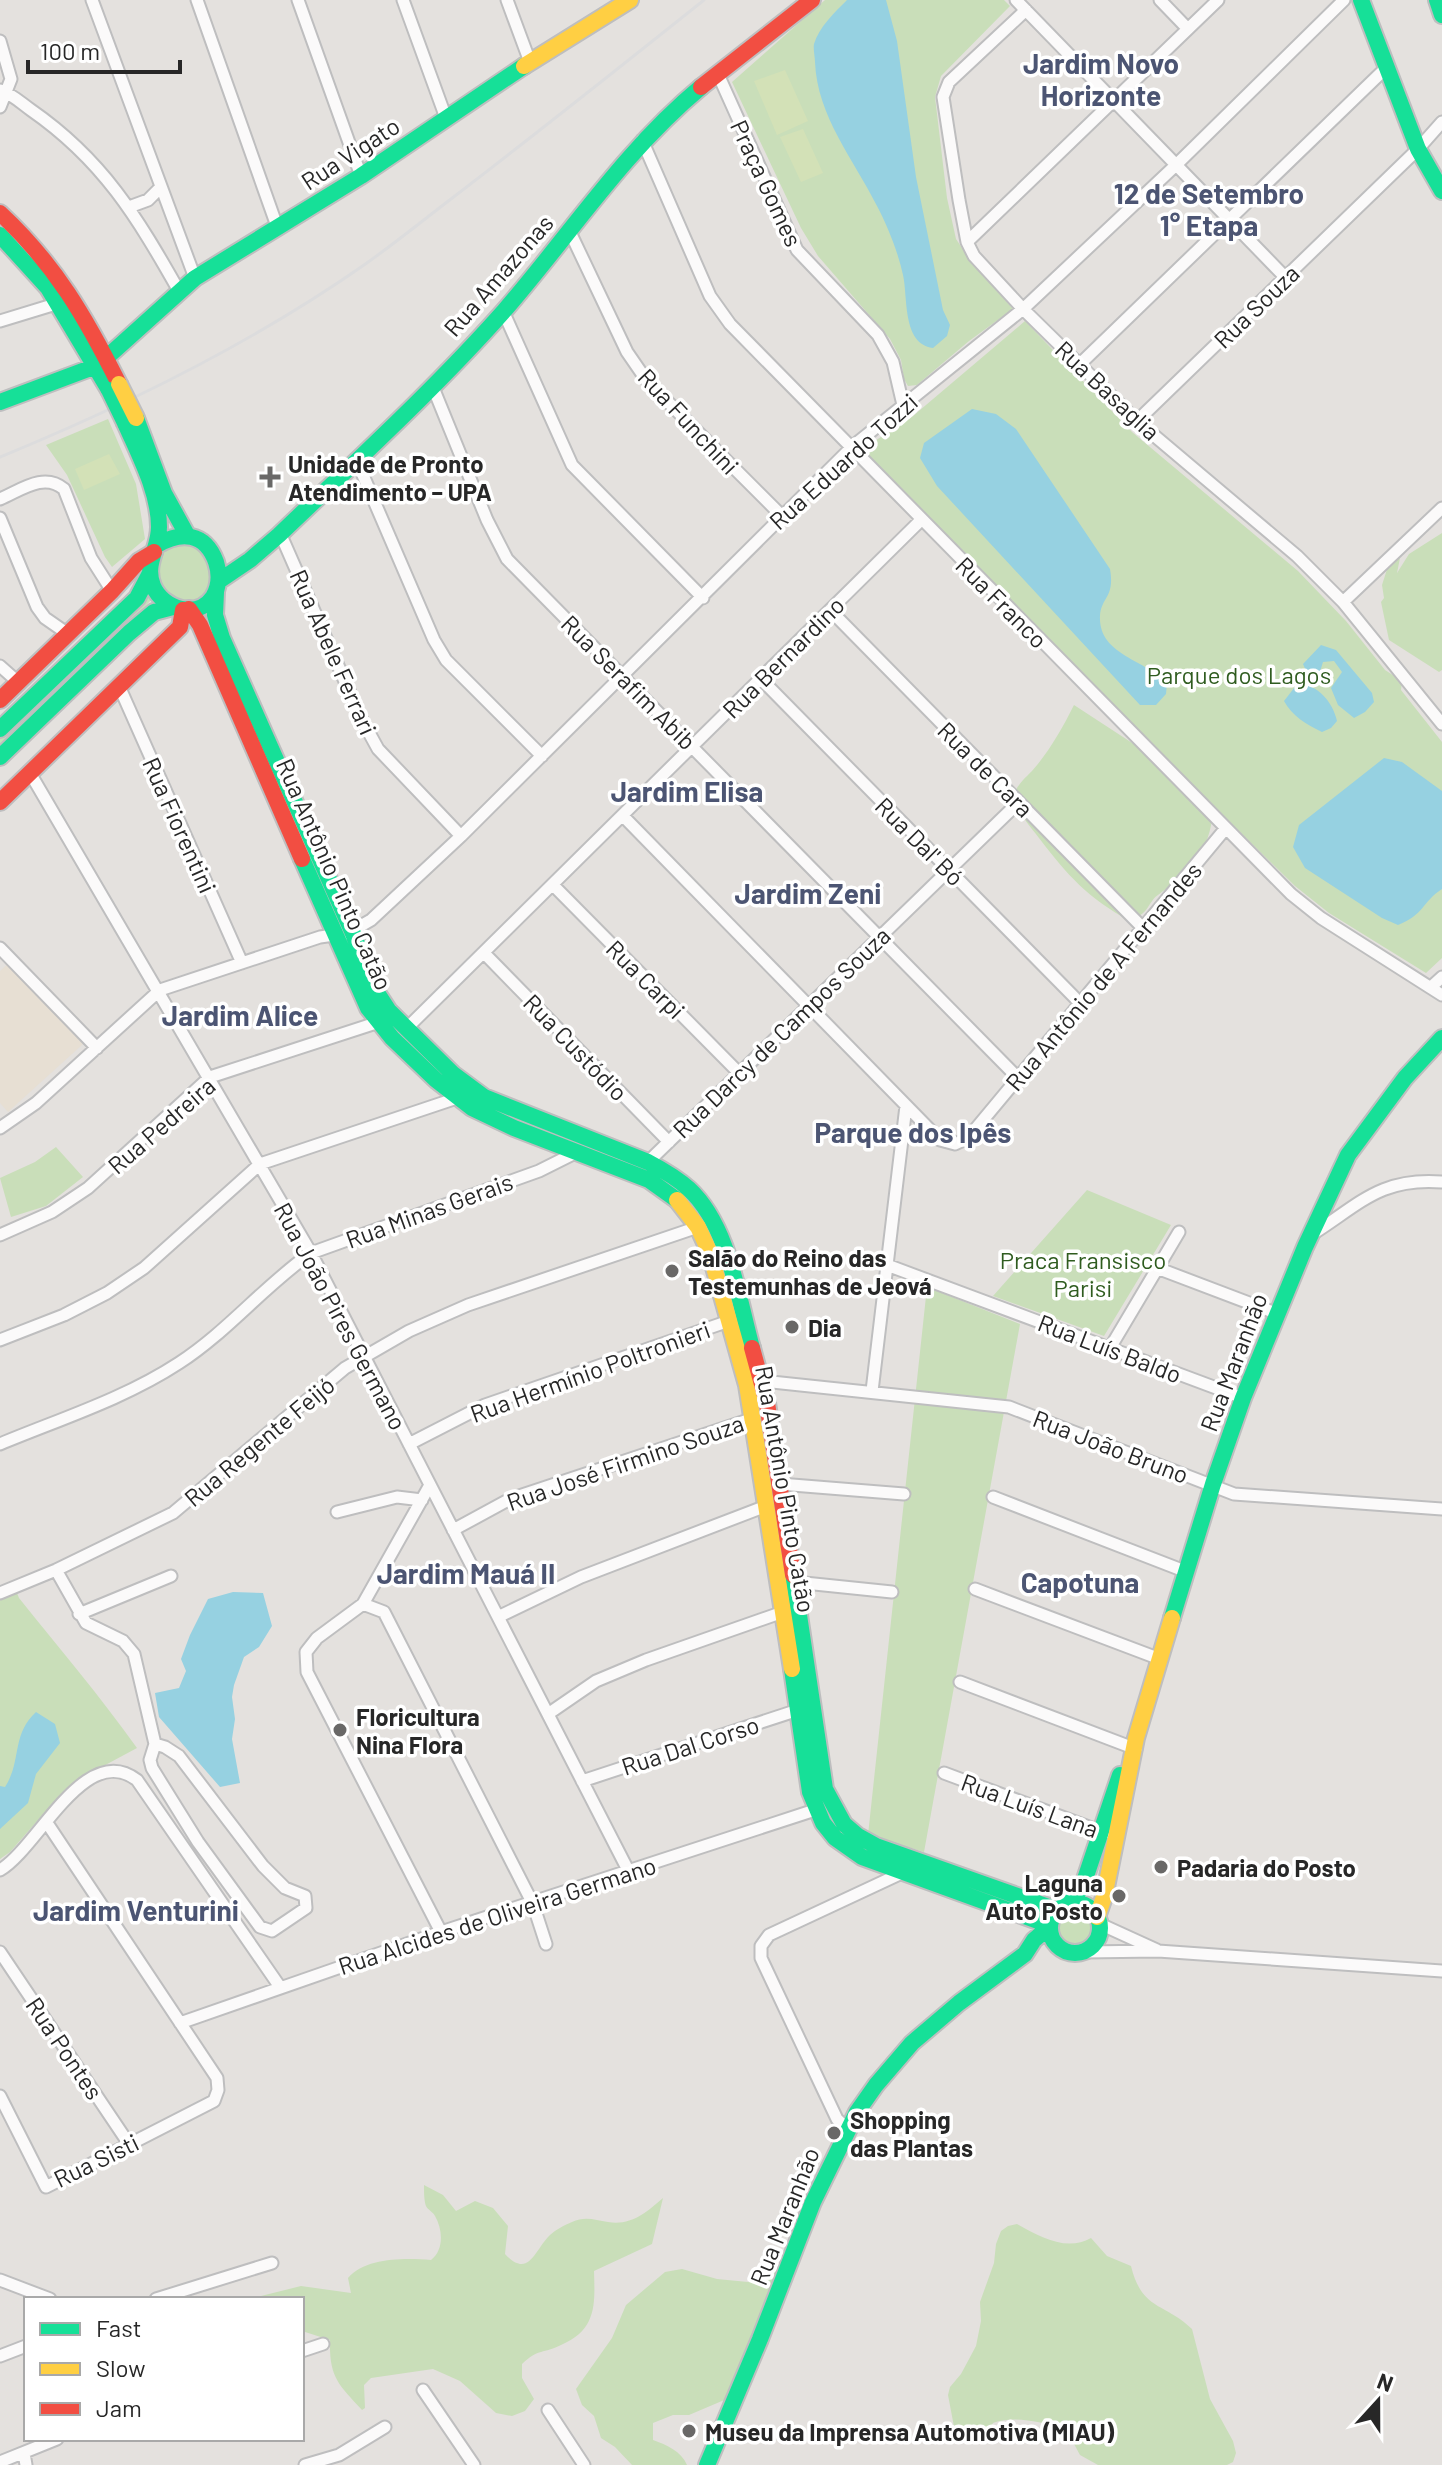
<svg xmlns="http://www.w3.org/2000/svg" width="1442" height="2465" viewBox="0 0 1442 2465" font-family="Barlow,sans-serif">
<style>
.education{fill:#e7dfd3}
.green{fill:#c9deb9}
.pitch{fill:#d3e1b7}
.water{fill:#96d1e1}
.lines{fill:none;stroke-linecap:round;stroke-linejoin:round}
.street-casing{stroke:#bebebf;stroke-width:15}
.fast-casing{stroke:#bebebf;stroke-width:20}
.slow-casing{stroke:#bebebf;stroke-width:20}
.jam-casing{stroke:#bebebf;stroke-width:20}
.street{stroke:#fbfafa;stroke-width:11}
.fast{stroke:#16e098;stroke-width:16}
.slow{stroke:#ffcf43;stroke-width:16}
.jam{stroke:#f24e42;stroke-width:16}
.rail{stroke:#dcdcdd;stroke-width:3}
.fast-bridge-casing{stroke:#bebebf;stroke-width:20;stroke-linecap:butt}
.slow-bridge-casing{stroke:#bebebf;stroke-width:20;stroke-linecap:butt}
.fast-bridge{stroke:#16e098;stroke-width:16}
.slow-bridge{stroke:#ffcf43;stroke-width:16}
.poi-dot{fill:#696867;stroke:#fff;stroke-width:3}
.labels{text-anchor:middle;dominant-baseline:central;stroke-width:7;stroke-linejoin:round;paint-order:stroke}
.street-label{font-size:24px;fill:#272727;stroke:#fff}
.poi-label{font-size:24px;font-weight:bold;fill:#272727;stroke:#fff;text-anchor:start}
.park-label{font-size:24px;fill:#2f5c1f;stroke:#fff}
.quarter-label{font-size:28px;font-weight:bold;fill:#4c5573;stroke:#fff}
</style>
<rect width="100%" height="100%" fill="#e4e1de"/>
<path class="education" d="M10,962L83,1044L8,1112L0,1103V971Z"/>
<path class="green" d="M825,0H1004L1010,6L941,76L935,97L947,198L956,239L968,257L1013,309L969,341L917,385L908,386L904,379L901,360L890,339L818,256L801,228L732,82Z
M1025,321L1132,432L1298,571L1346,621L1385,670L1402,681L1401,690L1442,742V958L1426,973L1329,913L1295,886L1177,770L1212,819C1208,854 1185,875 1158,895C1152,899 1150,905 1146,910C1142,915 1135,918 1130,921C1088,898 1068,876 1039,838C1028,824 1019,814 1013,796C1018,784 1023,780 1032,771C1049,752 1063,727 1074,705L1146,752L861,450L913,416Z
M108,419L136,484L145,539L112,567L105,557L67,475L46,445Z
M1442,533V670L1439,672L1389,640L1381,602L1384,598L1382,585L1389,563L1400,558L1397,573L1409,554Z
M174,541C201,546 205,549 214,577L207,596L187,606L162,593C154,564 147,561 174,541Z
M147,591L152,599L123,630L0,748V733Z
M56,1147L83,1177L46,1206L11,1217L0,1178L35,1162Z
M1087,1190L1171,1225L1104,1336L993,1296Z
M927,1287L1020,1324L924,1852L868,1835Z
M15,1588L19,1598C59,1648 100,1696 137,1748L83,1777L61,1794L10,1852L0,1859V1594Z
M1054 1929a21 21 0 1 1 42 0a21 21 0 1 1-42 0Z
M424,2185L443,2195L456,2211L475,2201L493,2208L508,2226L505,2254C529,2280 535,2249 550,2235C555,2230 565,2225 572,2222C585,2216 595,2220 608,2222C631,2226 647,2212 663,2198L652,2244L594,2271C595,2304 597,2330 561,2345C543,2354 539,2348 522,2364V2378L534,2399L525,2411L512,2416L496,2413L460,2381L433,2369L371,2378L364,2385L365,2408L362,2410C338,2384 329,2377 330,2340L302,2331V2299H249L301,2286L351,2293L348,2278C366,2257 406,2258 431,2260C444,2250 443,2230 435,2216C433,2212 428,2210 426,2206C424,2201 424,2191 424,2185Z
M1017,2224C1040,2237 1067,2252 1091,2238L1107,2256L1131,2266C1142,2311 1164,2302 1192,2329L1210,2399L1233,2441L1236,2453L1233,2462L1227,2465H1098L1080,2455L1067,2431L1062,2427C1039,2423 1016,2415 993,2423L984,2440L961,2441L955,2432L948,2395L950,2387L961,2374L976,2346L981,2321L980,2302L994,2263L996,2244L1001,2231L1008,2226Z
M772,2260L780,2285L729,2398L689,2415H673L653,2423V2440C667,2445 681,2451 687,2465H632L615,2447L601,2438L594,2416L582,2405L576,2389L612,2338L626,2305L665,2272L682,2269L717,2279L748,2282Z"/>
<path class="pitch" d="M785,70L808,121L777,135L754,81Z
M803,129L823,173L801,182L780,137Z
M109,454L120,474L84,490L75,469Z"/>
<path class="water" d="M847,0H886L897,41L916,177L943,310L950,325L947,336L933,348C902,344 908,297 903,275C898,252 888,227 877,206C854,160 817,116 815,62C815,57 813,49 814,44C819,27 835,12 847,0Z
M972,409L996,414L1016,429L1110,569C1115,598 1101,597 1100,616C1098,655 1146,660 1167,683L1166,694L1156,705H1140L937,486L920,458L924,443Z
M1321,645L1336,650L1372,693L1374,702L1365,712L1354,718L1338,705L1331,688L1342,672L1334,661L1323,662L1318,678H1309L1303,664Z
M1298,683C1319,686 1332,701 1337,721L1331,728L1322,732C1306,724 1292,716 1284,701Z
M1384,758L1402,762L1442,791V889C1422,902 1424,915 1398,925L1382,918L1305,868L1293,847L1299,825Z
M233,1592L263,1593L272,1626L259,1647L244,1657L234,1685L232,1697L235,1719L232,1739L240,1783L220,1787L159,1717L155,1693L179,1688L186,1671L181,1659L190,1635L208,1599Z
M36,1712L55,1724L60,1743L36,1774L28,1803L0,1829V1786L5,1787C22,1761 11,1735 36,1712Z"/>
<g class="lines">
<g class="street-casing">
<path id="street" d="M92,0L195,278
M197,0L278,229
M298,0L361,176
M403,0L446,118
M507,0L530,62
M1016,0L1285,277
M1160,0L1188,29
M1026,10L949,82L943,97L959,200L967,242L974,256L1023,309L1137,421L1297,556L1343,602L1442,724
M0,41L11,79L0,107
M717,72L797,250L878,335L893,362L903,405
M0,90C12,94 21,103 31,110C103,160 137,217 179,291
M642,140L710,296L730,324L1291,894L1321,918L1442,995
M129,207L148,200L160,188
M569,230L627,352L647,381L781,515
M967,242L1218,0
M503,311L572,465L703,598
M0,321L59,303
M1079,365L1386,68
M432,385L487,520L507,559L1018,1078
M1137,421L1418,149L1442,122
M356,459L434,640L446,660L542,756
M0,499C21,490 44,472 64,489L91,558L112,591
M0,518L37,607L45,618L68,634
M280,533L361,718L378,749L461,836
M1343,602L1442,508
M830,610L1143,928
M0,666L18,682
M761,679L1080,1003
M119,686L242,963
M30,773L311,1253L629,1872
M623,816L940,1140L955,1144L968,1138L1226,828
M553,885L739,1073
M351,936L352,931L371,920L461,836L853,446L1023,309L1176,165L1344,0
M0,948L97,1048
M484,953L669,1142
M1431,987L1442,977
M406,1029L921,520
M0,1128L36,1103L160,990L320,937L334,935
M648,1162L1019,802
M0,1235L52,1212L88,1188L210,1077L379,1022
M1311,1235C1359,1205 1380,1177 1442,1182
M887,1265L1243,1398
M1157,1268L1278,1314
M0,1340L64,1315L107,1293L144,1268L260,1164L457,1098
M1110,1348L1179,1232
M762,1381L1009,1407L1234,1494L1442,1509
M872,1391L906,1106
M0,1444C60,1419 124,1399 179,1363C227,1332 264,1286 311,1253L539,1171L577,1152
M409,1444L485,1405L729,1321
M780,1484L904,1494
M430,1485L363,1604L317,1638L306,1652L307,1672L441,1932
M993,1497L1187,1572
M337,1512L397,1497L422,1500
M453,1530L510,1499L754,1418
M56,1570L86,1623L123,1641L134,1654L155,1744L150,1760L152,1768L198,1842L260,1927L272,1931L306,1908L305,1896L285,1888L263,1866L179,1756L165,1747L155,1744
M795,1582L892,1592
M975,1589L1160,1659
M0,1593L56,1570L173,1513L345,1368L409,1331L468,1305L698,1227
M363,1604L384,1612L533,1904L546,1944
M79,1614L171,1576
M498,1617L581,1577L766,1506
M960,1682L1136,1749
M548,1714L596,1681L646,1660L783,1612
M944,1773L1105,1833
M582,1781L798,1710
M0,1870C38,1848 85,1740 137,1780L280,1987
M1100,1924L1157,1950
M0,1952L129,2144
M1084,1952L1158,1951L1442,1971
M180,2023L441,1932L815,1810
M0,2096L46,2187L214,2101L218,2090L217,2078L47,1823
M848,2129L837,2119L761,1958V1946L769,1935L904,1872
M0,2280L50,2299
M156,2299L272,2263
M302,2351L323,2344
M0,2356L26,2346
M423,2390L474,2465
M548,2410L584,2465
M24,2453L26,2465
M0,2462L57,2439
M305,2465L339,2455L385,2427"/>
</g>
<g class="fast-casing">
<path id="fast" d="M1361,0L1418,149L1442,191
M1437,0L1442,15
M0,235L48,288L109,390
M106,358L195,278L361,176L524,66
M0,402L96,366
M136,418L164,493L186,533
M125,423C139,455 159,492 159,527C159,549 144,564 153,586C163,609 197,620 213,597C219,587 220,574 216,562C205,532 181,531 157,545
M219,581L250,560L279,535C355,462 434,390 504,311C570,235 623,152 701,87
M216,592L215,615L222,638L352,931L374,988L389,1011L453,1074L484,1097L648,1162C663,1170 677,1178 689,1189C729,1226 738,1298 752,1348
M0,729L137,598L149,575
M0,757L129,633L154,612L173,607
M302,859L368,1008L392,1038L436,1080L472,1108L514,1128L649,1180L677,1200
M793,1575L825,1789L844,1824L858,1836L876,1846L1057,1910
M1172,1618L1213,1484L1243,1398L1305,1247L1348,1155L1405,1078L1442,1038
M792,1669L810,1792L823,1823L835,1838L862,1857L1049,1925
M1050 1928a25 25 0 1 1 50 0a25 25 0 1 1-50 0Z
M1068,1904L1082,1888L1120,1775
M707,2465L760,2339L813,2202L857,2112L876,2085L912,2043L959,2003L1025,1954L1034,1940L1049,1927"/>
</g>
<g class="slow-casing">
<path id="slow" d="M524,66L630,0
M677,1200L698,1227L710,1253L747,1385L792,1669
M1097,1917L1104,1897L1136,1738L1172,1618"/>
</g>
<g class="jam-casing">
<path id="jam" d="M701,87L812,0
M0,213C55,264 86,318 119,384
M189,609L200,625L302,859
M0,700L112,591L139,561L154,552
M0,802L180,627L183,610
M752,1348L767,1403L793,1575"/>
</g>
<use href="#street" class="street"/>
<use href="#fast" class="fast"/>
<use href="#slow" class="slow"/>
<use href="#jam" class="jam"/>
<path class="rail" d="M0,457C127,405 251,344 364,265C394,244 422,221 451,199C536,134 620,67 704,0"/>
<g class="fast-bridge-casing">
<path id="fast-bridge" d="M109,390L125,423"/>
</g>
<g class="slow-bridge-casing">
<path id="slow-bridge" d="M119,384L136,418"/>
</g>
<use href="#fast-bridge" class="fast-bridge"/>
<use href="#slow-bridge" class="slow-bridge"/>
</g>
<g class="poi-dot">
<path d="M266 465h8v8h8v8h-8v8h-8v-8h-8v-8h8z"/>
<circle cx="672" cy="1271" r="8"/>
<circle cx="792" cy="1327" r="8"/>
<circle cx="340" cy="1730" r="8"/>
<circle cx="1161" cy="1867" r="8"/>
<circle cx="1119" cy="1896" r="8"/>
<circle cx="834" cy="2133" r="8"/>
<circle cx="689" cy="2431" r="8"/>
</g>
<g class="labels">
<g class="street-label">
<text transform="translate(350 153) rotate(-33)">Rua Vigato</text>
<text transform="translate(767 183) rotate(65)">Praça Gomes</text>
<text transform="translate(498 275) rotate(-49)">Rua Amazonas</text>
<text transform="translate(1256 306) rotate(-44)">Rua Souza</text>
<text transform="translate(1108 390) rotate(43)">Rua Basaglia</text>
<text transform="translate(689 421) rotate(47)">Rua Funchini</text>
<text transform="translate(843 461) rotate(-42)">Rua Eduardo Tozzi</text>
<text transform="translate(1002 602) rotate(45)">Rua Franco</text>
<text transform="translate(334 652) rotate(66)">Rua Abele Ferrari</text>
<text transform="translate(783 657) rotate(-45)">Rua Bernardino</text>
<text transform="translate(629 682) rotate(45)">Rua Serafim Abib</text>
<text transform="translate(986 769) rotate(45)">Rua de Cara</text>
<text transform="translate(180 825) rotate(66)">Rua Fiorentini</text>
<text transform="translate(920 841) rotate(45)">Rua Dal' Bó</text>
<text transform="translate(335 874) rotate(66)">Rua Antônio Pinto Catão</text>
<text transform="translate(1103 976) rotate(-50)">Rua Antônio de A Fernandes</text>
<text transform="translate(646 979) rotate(45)">Rua Carpi</text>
<text transform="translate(781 1032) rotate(-44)">Rua Darcy de Campos Souza</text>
<text transform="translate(576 1047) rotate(46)">Rua Custódio</text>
<text transform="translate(161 1125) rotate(-41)">Rua Pedreira</text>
<text transform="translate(429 1210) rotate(-20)">Rua Minas Gerais</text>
<text transform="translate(341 1316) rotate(62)">Rua João Pires Germano</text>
<text transform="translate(1110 1348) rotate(21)">Rua Luís Baldo</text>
<text transform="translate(1233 1362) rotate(-69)">Rua Maranhão</text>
<text transform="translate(590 1371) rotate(-20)">Rua Hermínio Poltronieri</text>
<text transform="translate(259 1441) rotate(-40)">Rua Regente Feijó</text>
<text transform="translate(1111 1446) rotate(21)">Rua João Bruno</text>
<text transform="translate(625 1462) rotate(-19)">Rua José Firmino Souza</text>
<text transform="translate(786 1489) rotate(80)">Rua Antônio Pinto Catão</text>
<text transform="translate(690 1745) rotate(-18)">Rua Dal Corso</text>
<text transform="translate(1030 1805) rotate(20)">Rua Luís Lana</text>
<text transform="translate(497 1915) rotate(-18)">Rua Alcides de Oliveira Germano</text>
<text transform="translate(65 2048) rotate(56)">Rua Pontes</text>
<text transform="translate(96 2160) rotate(-26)">Rua Sisti</text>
<text transform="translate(784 2216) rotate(-68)">Rua Maranhão</text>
</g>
<g class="poi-label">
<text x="288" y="463">Unidade de Pronto<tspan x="288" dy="28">Atendimento – UPA</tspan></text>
<text x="688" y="1257">Salão do Reino das<tspan x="688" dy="28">Testemunhas de Jeová</tspan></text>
<text x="808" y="1327">Dia</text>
<text x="356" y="1716">Floricultura<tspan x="356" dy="28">Nina Flora</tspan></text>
<text x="1177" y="1867">Padaria do Posto</text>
<text x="1103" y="1882" text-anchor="end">Laguna<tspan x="1103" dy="28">Auto Posto</tspan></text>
<text x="850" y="2119">Shopping<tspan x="850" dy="28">das Plantas</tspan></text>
<text x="705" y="2431">Museu da Imprensa Automotiva (MIAU)</text>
</g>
<g class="park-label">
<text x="1239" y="674">Parque dos Lagos</text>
<text x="1083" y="1259">Praca Fransisco<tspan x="1083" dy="28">Parisi</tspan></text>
</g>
<g class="quarter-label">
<text x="1101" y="63">Jardim Novo<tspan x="1101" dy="32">Horizonte</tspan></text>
<text x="1209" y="193">12 de Setembro<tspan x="1209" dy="32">1° Etapa</tspan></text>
<text x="687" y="791">Jardim Elisa</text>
<text x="808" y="893">Jardim Zeni</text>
<text x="240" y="1015">Jardim Alice</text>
<text x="913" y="1132">Parque dos Ipês</text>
<text x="466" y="1573">Jardim Mauá II</text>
<text x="1080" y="1582">Capotuna</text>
<text x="136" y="1910">Jardim Venturini</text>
</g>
</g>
<rect x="24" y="2297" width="280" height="144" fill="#ffffff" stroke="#a9a9a9" stroke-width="2"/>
<rect x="40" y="2323" width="40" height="12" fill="#16e098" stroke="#a9a9a9" stroke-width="2"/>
<text x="96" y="2337" font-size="24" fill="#272727">Fast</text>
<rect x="40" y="2363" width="40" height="12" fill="#ffcf43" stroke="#a9a9a9" stroke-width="2"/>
<text x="96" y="2377" font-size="24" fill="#272727">Slow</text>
<rect x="40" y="2403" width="40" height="12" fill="#f24e42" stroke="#a9a9a9" stroke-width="2"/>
<text x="96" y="2417" font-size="24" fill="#272727">Jam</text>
<g transform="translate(1378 2401) rotate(21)" stroke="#ffffff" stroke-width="6" paint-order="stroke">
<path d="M0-6L14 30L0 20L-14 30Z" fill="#272727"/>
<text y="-12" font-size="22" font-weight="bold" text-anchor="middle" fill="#272727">N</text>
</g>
<path d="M28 60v12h152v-12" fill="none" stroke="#272727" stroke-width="4"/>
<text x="40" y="60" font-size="24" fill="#272727" stroke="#ffffff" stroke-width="6" paint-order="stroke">100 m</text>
</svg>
